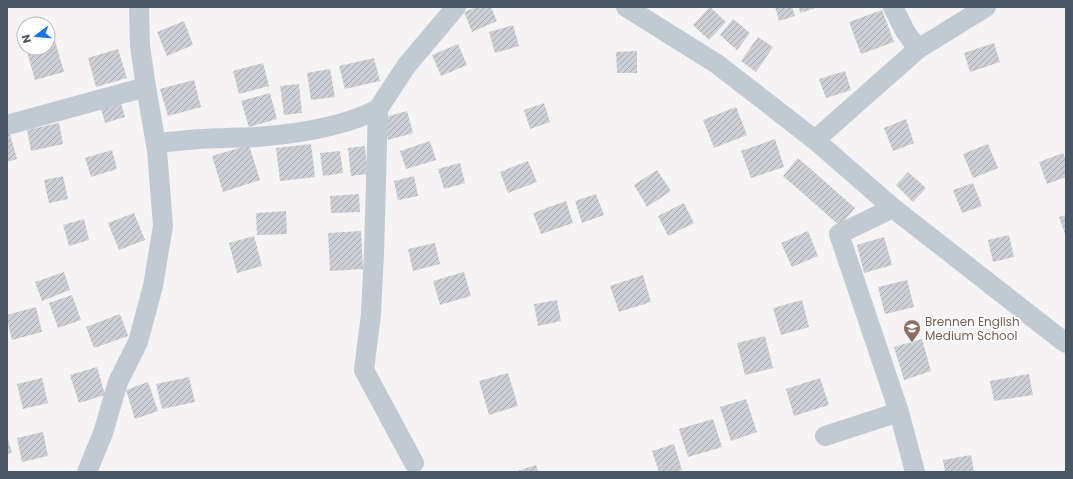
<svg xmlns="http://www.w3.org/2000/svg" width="1073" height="479" viewBox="0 0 1073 479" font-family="Poppins,sans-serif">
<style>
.building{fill:url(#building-hatch)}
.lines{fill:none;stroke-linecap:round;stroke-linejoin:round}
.minor{stroke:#c1cad2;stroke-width:20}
.labels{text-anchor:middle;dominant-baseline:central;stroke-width:4;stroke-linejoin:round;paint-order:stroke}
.education-label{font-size:12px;fill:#785e54;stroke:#fff;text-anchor:start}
</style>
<defs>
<pattern id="building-hatch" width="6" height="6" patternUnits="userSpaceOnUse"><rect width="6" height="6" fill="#cdcfd5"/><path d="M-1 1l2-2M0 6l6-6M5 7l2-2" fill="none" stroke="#a8abb0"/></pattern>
</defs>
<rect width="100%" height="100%" fill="#f5f3f3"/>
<path class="building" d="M477,7H491L497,21L472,32L464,12Z
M710,7L726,22L709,40L693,25Z
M775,7H792L795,16L779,21Z
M799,7H819L800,13Z
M882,10L894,42L861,54L849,22Z
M733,19L750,33L737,50L720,35Z
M184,21L193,45L167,56L157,32Z
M513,25L519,46L495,53L489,32Z
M53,34L64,72L35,80L26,48H48V35Z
M758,37L773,47L756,72L741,61Z
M994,43L1000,62L970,72L964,53Z
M458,44L467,65L441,76L432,55Z
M118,49L127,78L96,87L88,58Z
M637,51V73H617L616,52Z
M374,58L380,81L345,89L339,66Z
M263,63L269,86L239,94L233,71Z
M330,69L335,97L311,100L307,73Z
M845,71L851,90L826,98L819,79Z
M194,80L201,107L168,116L160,89Z
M299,84L302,113L284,115L280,86Z
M270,93L277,119L249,127L241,101Z
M120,100L125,117L105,123L100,106Z
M544,103L550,122L530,129L524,110Z
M736,107L747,135L714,148L703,120Z
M407,111L413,133L388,140L382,118Z
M906,119L914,143L893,151L884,128Z
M59,123L63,144L31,151L27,130Z
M10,134L17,159L7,162V135Z
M775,139L784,167L751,178L741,151Z
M430,141L436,160L406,169L400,151Z
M311,144L315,177L280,181L276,148Z
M988,144L998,168L973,178L963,154Z
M249,145L260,180L223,192L212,156Z
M365,146L368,174L351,176L348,148Z
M112,150L117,169L91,177L85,158Z
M340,151L343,173L323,176L320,153Z
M1063,153L1066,161V177L1047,184L1039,162Z
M798,158L855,208L840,226L783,176Z
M528,161L537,182L508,193L500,172Z
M460,163L465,183L444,189L438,169Z
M657,170L671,191L647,207L634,185Z
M908,172L926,188L913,202L896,185Z
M63,176L68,199L49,203L44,180Z
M414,176L418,196L398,200L394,181Z
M973,183L982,206L962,213L953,190Z
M359,194L360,212L331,213L330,196Z
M596,194L604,215L582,223L575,201Z
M566,201L573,223L541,234L533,213Z
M684,203L694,223L668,236L658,216Z
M286,211L287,234L257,235L256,213Z
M134,213L145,240L119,250L108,223Z
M1066,215V237L1059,217Z
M84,219L89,240L69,246L63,225Z
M361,231L363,269L330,271L328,233Z
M808,231L818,256L792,267L781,243Z
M1009,235L1014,257L993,262L988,240Z
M254,236L262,266L237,273L229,243Z
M884,237L892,265L864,273L857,245Z
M435,243L440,264L413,271L408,249Z
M64,272L70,290L42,301L35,282Z
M464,272L471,296L440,305L433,281Z
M643,275L651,302L619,312L610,286Z
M907,280L914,307L885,314L878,287Z
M72,295L81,320L58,328L49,303Z
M557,300L561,321L538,326L534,304Z
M802,300L809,327L781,335L773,308Z
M36,307L42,332L12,340L7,319V315Z
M120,314L128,336L94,348L86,327Z
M765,336L773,368L745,375L737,343Z
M922,339L931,371L904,380L894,347Z
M97,367L105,395L79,403L70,375Z
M508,373L518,406L489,415L479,381Z
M1029,374L1033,395L994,401L990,381Z
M189,377L195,402L162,409L156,384Z
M42,378L48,403L23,409L17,384Z
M820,378L829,405L794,416L786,389Z
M148,382L158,411L135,419L126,390Z
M746,399L757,432L731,441L720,407Z
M713,419L722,447L688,457L679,429Z
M43,432L48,456L22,462L17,438Z
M7,436L12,453L7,454Z
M674,444L682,470L676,472H659L652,451Z
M971,455L974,472H945L943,460Z
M536,465L538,472H514Z"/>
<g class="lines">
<path class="minor" d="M626,7L717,64L815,140L893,208L1063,341L1066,343
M893,7L905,31L918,49
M7,125L146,87
M815,140L918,49L986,7
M156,143C179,141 203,138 226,138C236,137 247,138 257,137C295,134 344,127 378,109
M893,208L839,234L899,412L915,472
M825,436L899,412
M414,463L364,370L371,314L374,253L378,109L407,65L456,7
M87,472L103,433L118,382L138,342L153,286L163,226L157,150L146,87L140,46L139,7"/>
</g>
<defs>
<g id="school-pin" transform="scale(0.9)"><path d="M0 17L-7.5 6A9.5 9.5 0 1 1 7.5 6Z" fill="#8d6e63" stroke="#fff"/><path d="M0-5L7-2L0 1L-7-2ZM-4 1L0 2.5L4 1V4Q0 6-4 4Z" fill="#fff"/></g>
</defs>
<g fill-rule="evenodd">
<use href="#school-pin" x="912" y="328"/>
</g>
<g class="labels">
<g class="education-label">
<text x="925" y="321">Brennen English<tspan x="925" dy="14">Medium School</tspan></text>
</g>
</g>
<rect width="1073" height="479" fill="none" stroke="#4a5661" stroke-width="16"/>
<g transform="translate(36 36) rotate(254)"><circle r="19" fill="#ffffff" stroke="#b7bbc0"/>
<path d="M0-3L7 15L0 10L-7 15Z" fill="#1a73e8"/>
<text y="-6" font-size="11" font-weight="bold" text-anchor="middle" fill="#4a5661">N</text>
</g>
</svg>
